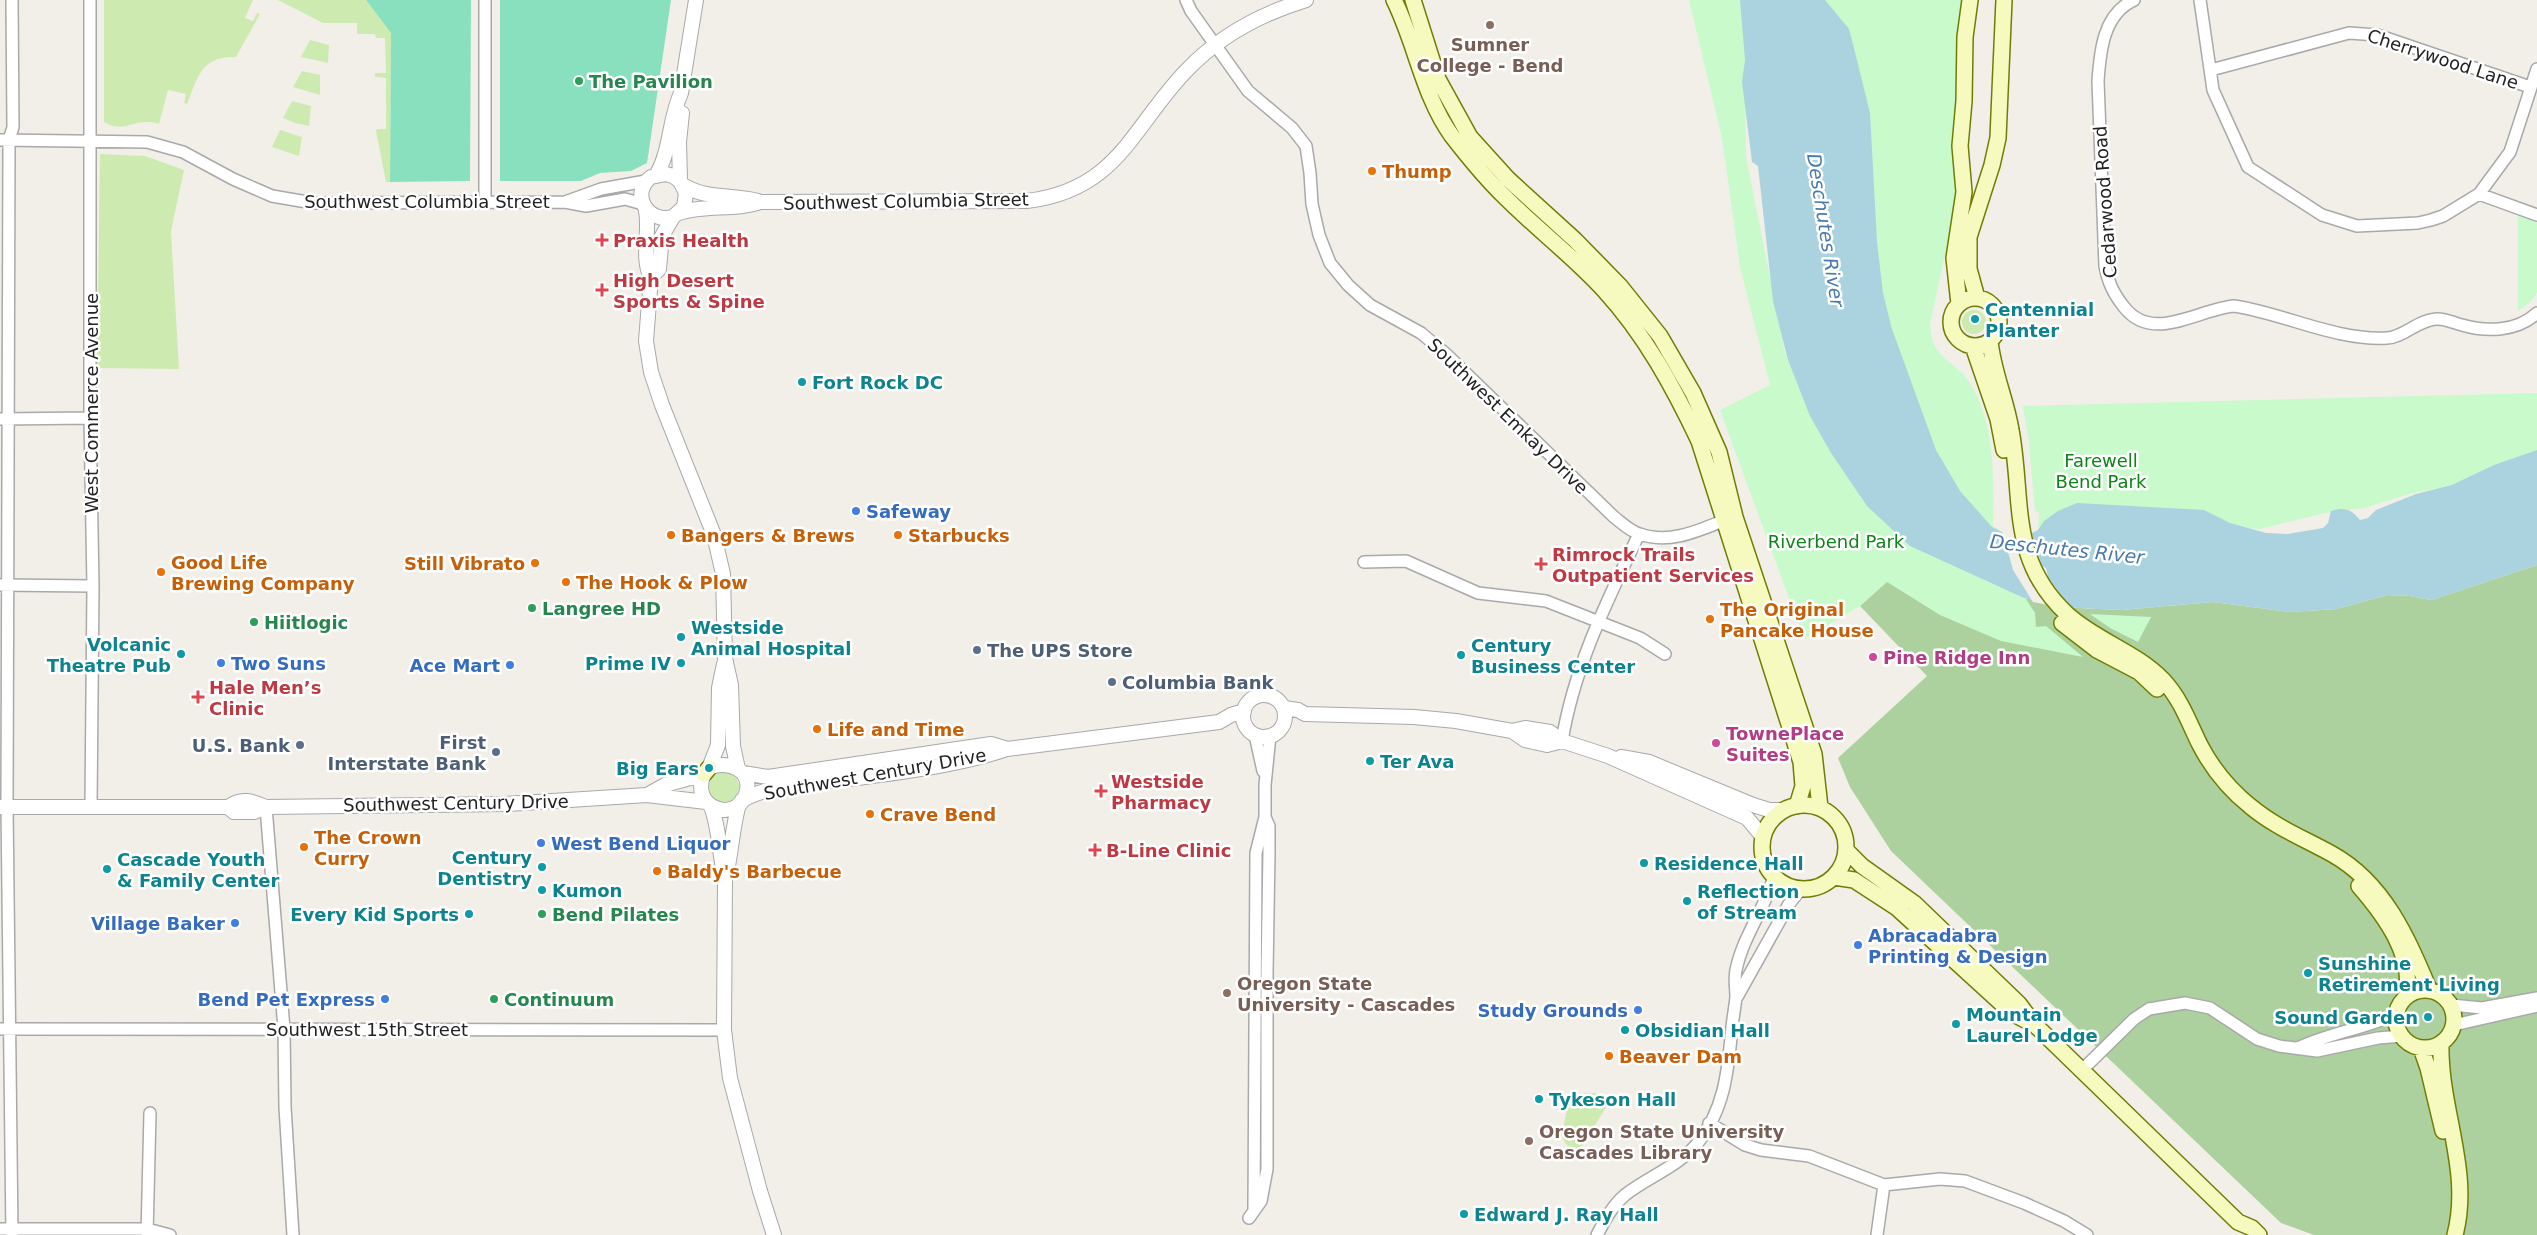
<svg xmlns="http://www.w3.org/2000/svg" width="2537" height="1235" viewBox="0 0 2537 1235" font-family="'DejaVu Sans',sans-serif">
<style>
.grass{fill:#cdebb0}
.forest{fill:#add19e}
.park{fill:#c8facc}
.pitch{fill:#88e0be}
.water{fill:#aad3df}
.pier{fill:#f2efe9}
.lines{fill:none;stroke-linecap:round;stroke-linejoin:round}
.minor-casing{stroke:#a9a9a9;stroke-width:14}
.tertiary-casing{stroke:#a9a9a9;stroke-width:16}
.secondary-casing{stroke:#707d05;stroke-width:18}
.minor{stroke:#fff;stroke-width:11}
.tertiary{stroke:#fff;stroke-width:14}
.secondary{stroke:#f7fabf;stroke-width:15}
.education-dot{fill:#8d6e63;stroke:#fff;stroke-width:2}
.leisure-dot{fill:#2e9e5b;stroke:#fff;stroke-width:2}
.food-dot{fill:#e8710a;stroke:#fff;stroke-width:2}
.health-dot{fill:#e0444e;stroke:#fff;stroke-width:2}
.culture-dot{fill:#0f9aa8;stroke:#fff;stroke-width:2}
.shop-dot{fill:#3f7fe0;stroke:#fff;stroke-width:2}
.service-dot{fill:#5c6f8a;stroke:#fff;stroke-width:2}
.hotel-dot{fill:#d1479c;stroke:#fff;stroke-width:2}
.labels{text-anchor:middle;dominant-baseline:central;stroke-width:5;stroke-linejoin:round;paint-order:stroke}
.education-label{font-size:18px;font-weight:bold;fill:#785e54;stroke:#fff;text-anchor:start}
.street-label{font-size:18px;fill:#222;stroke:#fff}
.leisure-label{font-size:18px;font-weight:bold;fill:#27864d;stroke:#fff;text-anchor:start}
.food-label{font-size:18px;font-weight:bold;fill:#c56008;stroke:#fff;text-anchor:start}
.health-label{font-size:18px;font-weight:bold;fill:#be3a42;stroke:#fff;text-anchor:start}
.culture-label{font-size:18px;font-weight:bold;fill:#0d838f;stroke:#fff;text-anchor:start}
.park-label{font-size:18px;fill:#0c8416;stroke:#fff}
.shop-label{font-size:18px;font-weight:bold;fill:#366cbe;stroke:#fff;text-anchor:start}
.service-label{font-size:18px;font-weight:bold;fill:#4e5e75;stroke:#fff;text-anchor:start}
.hotel-label{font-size:18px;font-weight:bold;fill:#b23c85;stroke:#fff;text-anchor:start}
.water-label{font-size:19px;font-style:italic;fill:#4a7aab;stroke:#fff}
</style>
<rect width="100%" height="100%" fill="#f2efe9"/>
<path class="grass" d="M104,0H253L245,18L253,21L257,13L260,14L236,57C201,56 198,77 187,104L184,103L186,94L168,90L159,124C134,116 126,135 104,122Z
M278,0H366L391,33L390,182H386L376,131L377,129H386V78L375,77V73H386L385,38H376L375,34H357V23H323Z
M310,40L329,45L328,63L301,57Z
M302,71L320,75V95L293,87Z
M292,101L311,106L309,126L295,123L283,118Z
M280,130L302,137L299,156L272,147Z
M100,154L145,156L184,170L171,231L179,369L97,368Z
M1962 322a12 12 0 1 1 24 0a12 12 0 1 1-24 0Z
M709 787a15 15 0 1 1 30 0a15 15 0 1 1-30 0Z
M1571,1093H1596L1608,1104L1575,1158L1561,1136Z"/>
<path class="forest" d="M2537,565V1235H2314L2281,1223L1891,851L1850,787L1838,758L1927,676L1860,606L1886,582L2024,598L2077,608L2121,610L2213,602L2290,612L2337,609L2387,595L2410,596L2431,600Z"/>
<path class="park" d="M1689,0H1744L1746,157L1785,353L1802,392L2019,588L2035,613L2036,627L2046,626L2083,657L2001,641L1940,615L1887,582L1860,606L1804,639L1720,410L1770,385L1740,267L1722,138Z
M1820,0H1964L1958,194L1930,324C1931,330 1931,337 1933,342C1939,358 1958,366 1967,379C1996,420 1994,479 1993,527L1998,528V532L1971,524L1908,410Z
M2518,213L2537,223V293L2530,302L2518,311Z
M2537,393V471L2413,493L2364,508L2325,513L2260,529L2225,527L2038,532L2039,512L2035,511L2029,443L2023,406Z
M2090,614L2151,617L2138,642L2110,628Z"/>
<path class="pitch" d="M366,0H471L470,181L390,182L391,33Z
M500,0H671L647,163L631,171L600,173L581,181H500Z"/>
<path class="water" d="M1740,0H1825L1849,29L1854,48L1870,113L1877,242L1883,293L1892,329L1936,450L1960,491L1992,527L2008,535L2026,536L2038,530L2044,521L2058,511L2077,503L2204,510L2230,523L2266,533L2287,534L2323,528L2328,523L2331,511C2344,507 2351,509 2360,520L2368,518L2376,510L2416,494L2452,485L2494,465L2537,450V565L2431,600L2410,596L2387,595L2337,609L2290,612L2213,602L2121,610L2077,608L2024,598L1910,546L1867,506L1831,453L1810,416L1788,360L1773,301L1758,166L1752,162L1742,82L1745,60Z"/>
<path class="pier" d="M2002,530L2009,533H2025L2031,531L2042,566L2046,568L2048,577L2062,596L2075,610H2079H2076L2033,602L2013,570Z"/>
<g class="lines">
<g class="minor-casing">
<path id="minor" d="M90,0V418L93,586L91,806
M1186,0L1191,11L1248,91L1292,128L1306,146L1310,173L1312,204L1319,235L1330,263L1348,285L1370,305L1421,333L1446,354L1614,517C1622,523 1631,532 1640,534C1671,545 1702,529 1730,518
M2134,0C2103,14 2100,52 2098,81L2105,266C2108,282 2113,293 2124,307C2153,344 2198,309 2234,306C2283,313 2336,341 2387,338C2404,337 2418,320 2436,319C2444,318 2454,323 2462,325C2486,332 2517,332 2537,313
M2200,0L2213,90L2248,167L2322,215L2357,226L2418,223L2431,220L2443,216L2479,194L2510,152L2537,69
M2211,70L2349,33L2377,35L2530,87
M0,140L147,142L183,152L233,179L272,196L313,203L565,202L586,206L625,199L643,204
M2479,194L2537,215
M485,202V0
M565,202L601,189L646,181
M0,419L90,418
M1364,562L1406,561L1478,593L1546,601L1640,638L1665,654
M0,585L93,586
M1255,735L1263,771
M1562,741C1574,667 1607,601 1639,534
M266,807L284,1029L285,1107L293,1235
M1737,997L1789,904L1801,889
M2451,1005L2482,1008L2537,998
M2454,1025L2537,1006
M0,1029L724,1030
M2298,1048C2329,1033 2364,1029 2396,1014
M2081,1071L2134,1019L2149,1009L2185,1003L2210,1008L2257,1039L2279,1046L2317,1051L2378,1038L2402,1036
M1709,1123L1745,1145L1761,1150L1809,1156L1884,1185L1940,1179L1965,1181L2024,1203L2064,1221L2087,1235
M1254,1209L1256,853L1265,817
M1249,1218L1261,1201L1267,1169V972L1269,852V826L1265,817V785L1270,736
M0,1229H147L170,1235
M12,1235L7,807L9,140L13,127L12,0
M147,1235L150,1113
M1597,1235C1605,1220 1612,1206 1625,1195C1648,1177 1677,1167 1696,1145C1725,1110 1728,1070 1732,1027C1733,1017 1735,1007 1736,997C1736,988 1734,979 1736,970C1743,936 1765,909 1774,876
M1877,1235L1884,1185"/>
</g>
<g class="tertiary-casing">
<path id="tertiary" d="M657,174C671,149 669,119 681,93L696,0
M680,181L679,142L682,113
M683,185C707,200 733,194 758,201
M646,211C650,232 641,259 651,277
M679,213C706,204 735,211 761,202L1027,201C1118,190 1132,127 1186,71C1220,35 1260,14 1306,0
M673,217C648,224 629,194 651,177L666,174L673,176L680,181L686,193L684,207L673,217L662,236L659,269L651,277L646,341L651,372L662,405L714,535L723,574L725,658L731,685L733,746L738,769
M1243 716a21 21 0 1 1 42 0a21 21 0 1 1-42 0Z
M1284,708L1298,710L1305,714L1414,717L1456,721L1512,731L1525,740L1547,745L1562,741
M1512,731L1525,728L1550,732L1562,741L1608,756L1747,818L1763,837
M1621,757L1649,762L1753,805L1769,810H1780
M709,768L718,745L719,688L724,664
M743,773L768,777L991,744L1007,749
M704,774C689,808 736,824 746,794C754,770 727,759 709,768
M647,795L665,785L704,774
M742,800C777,782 819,782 858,778C904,772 964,764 1007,749L1219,722L1231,715L1244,711
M711,806C720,830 719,854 725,878L724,1030L730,1078L760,1191L774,1235
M0,807H228C241,797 252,801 266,807
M228,807L234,812H254L266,807L506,804L647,795L706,802
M726,875C732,851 732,828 739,804"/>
</g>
<g class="secondary-casing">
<path id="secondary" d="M1394,0C1416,44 1423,96 1452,136C1469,158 1487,180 1507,199C1538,230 1574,257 1604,290C1645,335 1673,386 1699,441L1801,762L1803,786L1797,806
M1413,0L1438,79L1470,137L1508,179L1575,240L1620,286L1660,336L1693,393L1719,452L1735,517L1814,754L1820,807
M1977,298L1969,269V237L1992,165L1998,138L2004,0
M1951 322a24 24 0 1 1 48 0a24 24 0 1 1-48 0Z
M1959,304L1954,258L1964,192L1960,146L1964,101L1965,37L1970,0
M1990,341C1993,372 2006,399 2011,430C2024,500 2008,560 2068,615C2097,641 2136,652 2163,680C2181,699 2189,723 2200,745C2212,768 2230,790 2250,806C2275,827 2303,838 2332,854C2384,883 2407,937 2429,989
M1973,346L1998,419L2004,450
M2062,623L2097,650L2139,672L2157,689
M704,774L709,768
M1762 847a42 42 0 1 1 84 0a42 42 0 1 1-84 0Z
M1847,851L1862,866L1914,903L2019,1004L2034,1024L2238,1222L2252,1228L2259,1235
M1834,877L1854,880L1897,908L2012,1013L2031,1023
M2359,886C2385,916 2413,954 2407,995
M2396 1019a29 29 0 1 1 58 0a29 29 0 1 1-58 0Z
M2441,1043C2439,1108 2472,1170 2455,1235
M2421,1048L2428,1068L2443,1131"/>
</g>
<use href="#minor" class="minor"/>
<use href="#tertiary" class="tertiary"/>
<use href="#secondary" class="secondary"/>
</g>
<g class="education-dot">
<circle cx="1490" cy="25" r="5"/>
<circle cx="1227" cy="993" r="5"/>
<circle cx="1529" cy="1141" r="5"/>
</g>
<g class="leisure-dot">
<circle cx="579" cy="81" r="5"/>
<circle cx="532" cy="608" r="5"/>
<circle cx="254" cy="622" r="5"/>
<circle cx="542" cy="914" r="5"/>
<circle cx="494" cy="999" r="5"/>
</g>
<g class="food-dot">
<circle cx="1372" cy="171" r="5"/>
<circle cx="671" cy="535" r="5"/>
<circle cx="898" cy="535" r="5"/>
<circle cx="535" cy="563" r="5"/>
<circle cx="161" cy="572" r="5"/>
<circle cx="566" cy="582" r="5"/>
<circle cx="1710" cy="619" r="5"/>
<circle cx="817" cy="729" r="5"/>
<circle cx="870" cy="814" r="5"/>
<circle cx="304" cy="847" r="5"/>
<circle cx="657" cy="871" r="5"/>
<circle cx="1609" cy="1056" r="5"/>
</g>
<g class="health-dot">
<path d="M599.5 232.5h5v5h5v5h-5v5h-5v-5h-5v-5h5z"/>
<path d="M599.5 282.5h5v5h5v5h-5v5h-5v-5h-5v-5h5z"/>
<path d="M1538.5 556.5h5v5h5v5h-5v5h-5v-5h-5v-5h5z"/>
<path d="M195.5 689.5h5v5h5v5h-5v5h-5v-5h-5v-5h5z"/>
<path d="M1098.5 783.5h5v5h5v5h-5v5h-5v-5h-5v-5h5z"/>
<path d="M1092.5 842.5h5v5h5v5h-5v5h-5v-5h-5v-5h5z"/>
</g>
<g class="culture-dot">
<circle cx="1975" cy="319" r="5"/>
<circle cx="802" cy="382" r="5"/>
<circle cx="681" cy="637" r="5"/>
<circle cx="181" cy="654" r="5"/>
<circle cx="1461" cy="655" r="5"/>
<circle cx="681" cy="663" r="5"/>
<circle cx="1370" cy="761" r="5"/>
<circle cx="709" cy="768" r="5"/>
<circle cx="1644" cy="863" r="5"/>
<circle cx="542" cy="867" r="5"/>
<circle cx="107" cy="869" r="5"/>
<circle cx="542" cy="890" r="5"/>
<circle cx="1687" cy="901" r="5"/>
<circle cx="469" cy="914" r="5"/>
<circle cx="2308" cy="973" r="5"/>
<circle cx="2428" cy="1017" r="5"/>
<circle cx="1956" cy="1024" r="5"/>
<circle cx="1625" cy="1030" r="5"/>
<circle cx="1539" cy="1099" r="5"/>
<circle cx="1464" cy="1214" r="5"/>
</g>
<g class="shop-dot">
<circle cx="856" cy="511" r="5"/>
<circle cx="221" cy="663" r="5"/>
<circle cx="510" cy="665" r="5"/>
<circle cx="541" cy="843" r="5"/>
<circle cx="235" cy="923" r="5"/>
<circle cx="1858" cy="945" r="5"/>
<circle cx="385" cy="999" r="5"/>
<circle cx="1638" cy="1010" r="5"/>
</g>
<g class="service-dot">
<circle cx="977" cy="650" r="5"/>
<circle cx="1112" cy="682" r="5"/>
<circle cx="300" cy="745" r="5"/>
<circle cx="496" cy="752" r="5"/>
</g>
<g class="hotel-dot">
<circle cx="1873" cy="657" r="5"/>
<circle cx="1716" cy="743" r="5"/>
</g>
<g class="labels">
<g class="education-label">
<text x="1490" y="44" text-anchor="middle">Sumner<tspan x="1490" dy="21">College - Bend</tspan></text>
<text x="1237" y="983">Oregon State<tspan x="1237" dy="21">University - Cascades</tspan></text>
<text x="1539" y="1131">Oregon State University<tspan x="1539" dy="21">Cascades Library</tspan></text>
</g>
<g class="street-label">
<text transform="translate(2443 59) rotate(18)">Cherrywood Lane</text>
<text x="427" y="201">Southwest Columbia Street</text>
<text transform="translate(906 201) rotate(-1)">Southwest Columbia Street</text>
<text transform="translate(2105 202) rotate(-94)">Cedarwood Road</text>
<text transform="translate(91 403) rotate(-90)">West Commerce Avenue</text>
<text transform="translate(1508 416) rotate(44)">Southwest Emkay Drive</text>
<text transform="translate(875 774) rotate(-10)">Southwest Century Drive</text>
<text transform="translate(456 803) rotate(-1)">Southwest Century Drive</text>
<text x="367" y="1029">Southwest 15th Street</text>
</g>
<g class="leisure-label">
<text x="589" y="81">The Pavilion</text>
<text x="542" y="608">Langree HD</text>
<text x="264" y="622">Hiitlogic</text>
<text x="552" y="914">Bend Pilates</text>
<text x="504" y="999">Continuum</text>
</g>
<g class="food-label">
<text x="1382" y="171">Thump</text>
<text x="681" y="535">Bangers &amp; Brews</text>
<text x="908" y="535">Starbucks</text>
<text x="171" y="562">Good Life<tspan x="171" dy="21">Brewing Company</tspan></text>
<text x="525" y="563" text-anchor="end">Still Vibrato</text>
<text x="576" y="582">The Hook &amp; Plow</text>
<text x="1720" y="609">The Original<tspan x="1720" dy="21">Pancake House</tspan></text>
<text x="827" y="729">Life and Time</text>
<text x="880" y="814">Crave Bend</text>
<text x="314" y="837">The Crown<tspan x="314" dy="21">Curry</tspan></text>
<text x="667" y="871">Baldy's Barbecue</text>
<text x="1619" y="1056">Beaver Dam</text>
</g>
<g class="health-label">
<text x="613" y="240">Praxis Health</text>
<text x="613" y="280">High Desert<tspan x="613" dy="21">Sports &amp; Spine</tspan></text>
<text x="1552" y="554">Rimrock Trails<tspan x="1552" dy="21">Outpatient Services</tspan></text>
<text x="209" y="687">Hale Men’s<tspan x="209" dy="21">Clinic</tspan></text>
<text x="1111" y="781">Westside<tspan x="1111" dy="21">Pharmacy</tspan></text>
<text x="1106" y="850">B-Line Clinic</text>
</g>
<g class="culture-label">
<text x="1985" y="309">Centennial<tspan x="1985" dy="21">Planter</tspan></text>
<text x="812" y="382">Fort Rock DC</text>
<text x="691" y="627">Westside<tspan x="691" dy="21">Animal Hospital</tspan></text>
<text x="171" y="644" text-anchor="end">Volcanic<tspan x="171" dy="21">Theatre Pub</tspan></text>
<text x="1471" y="645">Century<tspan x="1471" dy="21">Business Center</tspan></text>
<text x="671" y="663" text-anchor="end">Prime IV</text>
<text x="1380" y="761">Ter Ava</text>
<text x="699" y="768" text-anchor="end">Big Ears</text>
<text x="532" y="857" text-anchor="end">Century<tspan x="532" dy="21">Dentistry</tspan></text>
<text x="117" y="859">Cascade Youth<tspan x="117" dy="21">&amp; Family Center</tspan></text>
<text x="1654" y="863">Residence Hall</text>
<text x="552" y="890">Kumon</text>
<text x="1697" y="891">Reflection<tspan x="1697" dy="21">of Stream</tspan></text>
<text x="459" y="914" text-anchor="end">Every Kid Sports</text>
<text x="2318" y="963">Sunshine<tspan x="2318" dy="21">Retirement Living</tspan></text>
<text x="1966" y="1014">Mountain<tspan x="1966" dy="21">Laurel Lodge</tspan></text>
<text x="2418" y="1017" text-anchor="end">Sound Garden</text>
<text x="1635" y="1030">Obsidian Hall</text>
<text x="1549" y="1099">Tykeson Hall</text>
<text x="1474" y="1214">Edward J. Ray Hall</text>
</g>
<g class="park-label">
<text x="2101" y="460">Farewell<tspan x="2101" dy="21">Bend Park</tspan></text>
<text x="1836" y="541">Riverbend Park</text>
</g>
<g class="shop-label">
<text x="866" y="511">Safeway</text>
<text x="231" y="663">Two Suns</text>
<text x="500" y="665" text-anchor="end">Ace Mart</text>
<text x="551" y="843">West Bend Liquor</text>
<text x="225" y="923" text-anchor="end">Village Baker</text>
<text x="1868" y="935">Abracadabra<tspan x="1868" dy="21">Printing &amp; Design</tspan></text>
<text x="375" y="999" text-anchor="end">Bend Pet Express</text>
<text x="1628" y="1010" text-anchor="end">Study Grounds</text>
</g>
<g class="service-label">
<text x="987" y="650">The UPS Store</text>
<text x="1122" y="682">Columbia Bank</text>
<text x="486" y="742" text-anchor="end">First<tspan x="486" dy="21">Interstate Bank</tspan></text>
<text x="290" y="745" text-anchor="end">U.S. Bank</text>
</g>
<g class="hotel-label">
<text x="1883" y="657">Pine Ridge Inn</text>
<text x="1726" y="733">TownePlace<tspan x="1726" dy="21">Suites</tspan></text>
</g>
<g class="water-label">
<text transform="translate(1826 230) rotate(81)">Deschutes River</text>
<text transform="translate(2067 549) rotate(6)">Deschutes River</text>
</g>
</g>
</svg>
